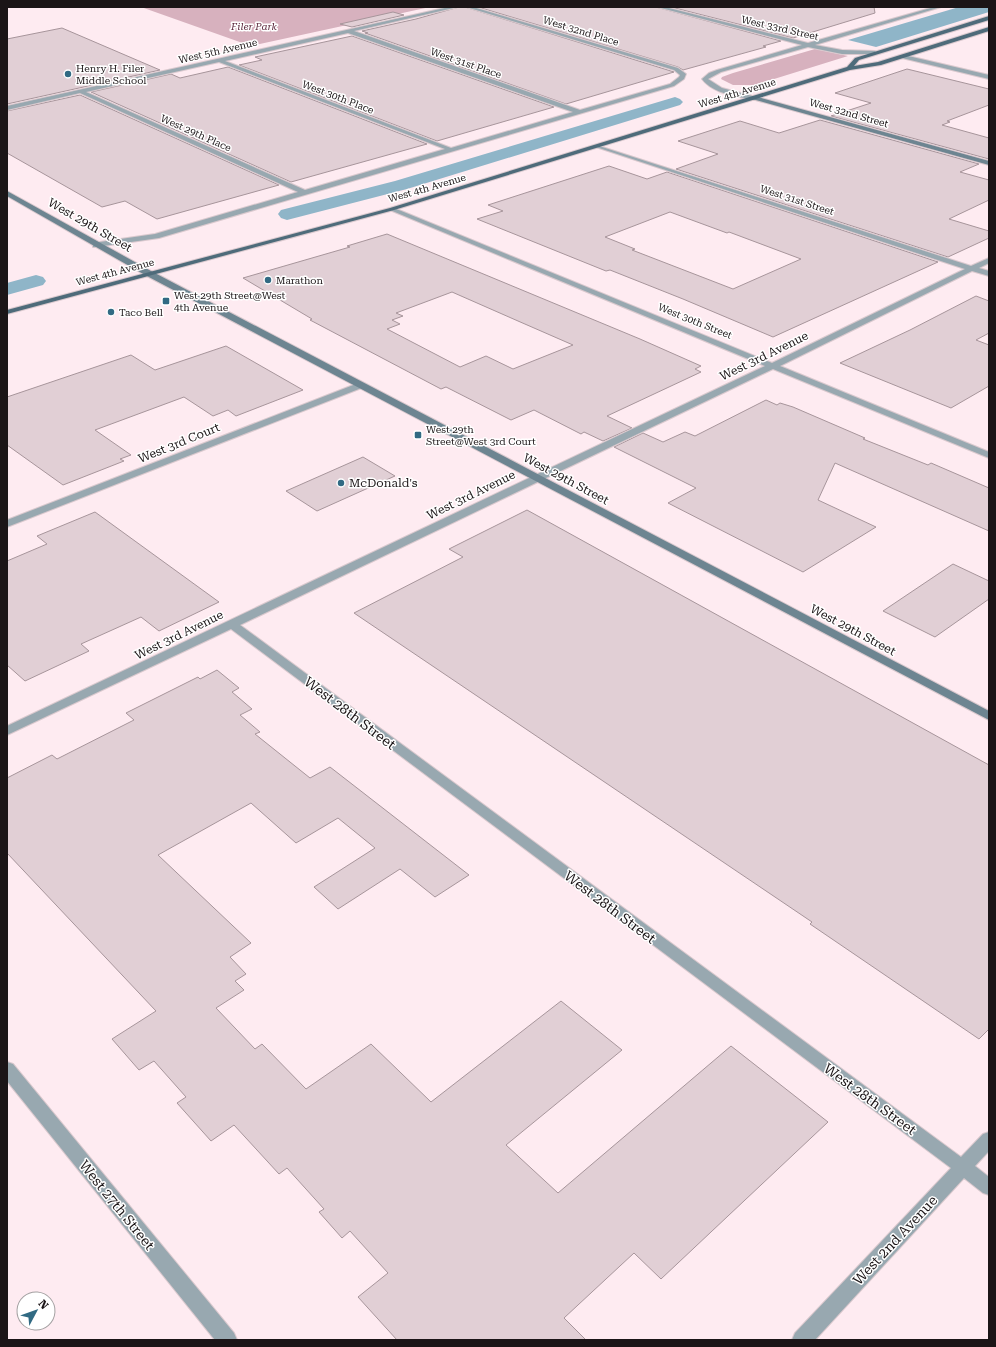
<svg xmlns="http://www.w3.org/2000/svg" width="996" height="1347" viewBox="0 0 996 1347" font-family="'Roboto Serif',serif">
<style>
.green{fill:#d7b1be}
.water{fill:#8fb5c8}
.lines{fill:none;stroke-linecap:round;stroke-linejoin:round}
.canal{fill:#8fb5c8;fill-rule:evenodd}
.building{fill:#e1cfd5;stroke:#a7959b;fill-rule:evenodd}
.street-casing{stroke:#dac9ce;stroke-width:2}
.secondary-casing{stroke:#dac9ce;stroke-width:2}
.primary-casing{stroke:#dac9ce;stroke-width:2}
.street{fill:#98a8b0;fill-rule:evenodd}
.secondary{fill:#6d8591;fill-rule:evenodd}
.primary{fill:#4e6b7a;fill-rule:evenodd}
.poi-dot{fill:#316a83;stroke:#fff;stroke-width:1.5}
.labels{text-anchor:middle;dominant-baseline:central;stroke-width:3;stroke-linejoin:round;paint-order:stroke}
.far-park-label{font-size:10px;font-style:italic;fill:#5b283c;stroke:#fff}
.far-street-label{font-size:10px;fill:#1b1517;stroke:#fff}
.far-poi-label{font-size:10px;fill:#1b1517;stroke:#fff;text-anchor:start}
.street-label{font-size:12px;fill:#1b1517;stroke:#fff}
.poi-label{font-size:12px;fill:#1b1517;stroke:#fff;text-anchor:start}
.near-street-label{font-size:14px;fill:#1b1517;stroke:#fff}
</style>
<rect width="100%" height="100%" fill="#feebf1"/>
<path class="green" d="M141,7H430L251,46Z
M815,49L848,56L755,85H733L721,79L722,77L733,73Z"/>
<path class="water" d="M959,7H989V12L876,47L848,40Z"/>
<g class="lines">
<path class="canal" d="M675,97L680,99L683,102L680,105L407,189L287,220L281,218L278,214L281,210L395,181Z
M36,275L43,277L46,281L43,285L7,295V283Z"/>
</g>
<path class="building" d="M459,7H465L674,72L566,104L365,33H368L362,31L416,19Z
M478,7H656L781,41L763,46L766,47L683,70L678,67Z
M671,7H874L875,13L793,38Z
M393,12L404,15L352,27L340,24Z
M62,28L160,70L7,104V39Z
M352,36L554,107L437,141L239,65L262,60L255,57Z
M228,67L427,144L291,182L91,92L171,74L180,78Z
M907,69L989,89V105L947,121L950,122L942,125L989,138V159L831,116L871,103L835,93Z
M80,95L279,185L157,219L125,201L102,207L7,153V111Z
M820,120L979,164L960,172L989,180V200L949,219L989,231V238L948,257L676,169L718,154L678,141L740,121L779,133Z
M609,166L647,179L667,172L938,262L773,337L683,299L610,270L606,271L477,219L503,211L488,205ZM670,212L727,233L729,232L801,259L733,289L632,250L635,249L605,237Z
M387,234L640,339L701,366L695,369L701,372L607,416L632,428L603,441L584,432L581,434L534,410L511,420L446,387L441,389L310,320L312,319L243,278L350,247L347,246ZM452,292L518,321L573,345L513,369L486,356L460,367L387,329L400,324L392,320L403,316L396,313Z
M976,296L989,301V333L976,340L989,345V386L951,408L840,363L910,330Z
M226,346L303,390L236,416L228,410L213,416L184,397L95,430L131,455L120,459L124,461L63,485L7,445V397L131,355L155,370Z
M766,400L777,405L780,403L793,407L865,438L863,439L928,465L931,463L989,488V531L835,463L818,500L876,527L803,572L668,503L696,488L614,447L643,433L663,442L685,432L695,436Z
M363,457L395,476L317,511L286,491Z
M527,510L989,765V1029L979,1039L810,924L812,922L354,613L463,557L449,549Z
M95,512L219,602L159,631L141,617L81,644L89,651L25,681L7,665V561L47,544L37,536Z
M953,564L989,581V599L935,637L883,611Z
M217,670L239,688L232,692L252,709L240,715L260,732L255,734L310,778L330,767L469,875L435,897L400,869L338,909L314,887L375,848L338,818L296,843L251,803L158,855L251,943L230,957L246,974L235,981L244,990L216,1008L255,1049L262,1044L306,1089L371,1044L431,1102L561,1001L622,1050L506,1145L558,1193L731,1046L828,1122L661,1279L634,1253L564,1318L586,1340H397L358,1297L388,1273L350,1231L342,1238L319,1212L324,1209L287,1168L279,1174L234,1125L211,1141L177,1103L186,1097L154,1061L139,1070L112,1039L156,1011L7,853V778L52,755L57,759L134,720L126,713L198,677L200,679Z"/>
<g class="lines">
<g class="street-casing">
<path id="street" d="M449,7H458L354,31L580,110L670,84L679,77L680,75L674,70L466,7H473L678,68L686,74L684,79L674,86L159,238L96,247H93V243L155,234L298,192L80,93L7,110V106ZM348,33L573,112L451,148L225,61ZM219,62L445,149L305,190L86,92Z
M657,7H665L808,43L934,7H941L815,45L842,50L875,51L877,54H842L808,47L721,72L708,79L722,88L756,97V99L754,100C737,96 713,94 702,79L709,73L717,70L802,45Z
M904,55L989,75V79L902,58Z
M596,145L971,266L989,258V263L979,268L989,271V276L972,271L780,366L989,452V458L773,369L240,625L961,1157L983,1134L989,1132V1151L975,1166L989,1177V1195L983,1193L964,1178L815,1340H792L795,1333L951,1168L231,629L7,735V726L765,366L390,210V208H394L772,363L965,269L596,147Z
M361,382L365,385L364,387L7,527V520Z
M7,1062L13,1064L234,1333L237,1340H215L7,1081Z"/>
</g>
<g class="secondary-casing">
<path id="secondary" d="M754,96L989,161V165L752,99V97Z
M7,191L151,271L989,711V720L145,275L7,196Z"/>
</g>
<g class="primary-casing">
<path id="primary" d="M989,16V20L859,60L854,66L878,62L989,27V31L881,65L850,70L394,210L7,314V310L390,208L847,67L855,58Z"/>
</g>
<use href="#street" class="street"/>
<use href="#secondary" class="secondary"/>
<use href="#primary" class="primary"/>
</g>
<g class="poi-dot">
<circle cx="68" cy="74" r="4"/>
<circle cx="268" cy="280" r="4"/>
<rect x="162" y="297" width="8" height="8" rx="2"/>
<circle cx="111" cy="312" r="4"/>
<rect x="414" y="431" width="8" height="8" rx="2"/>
<circle cx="341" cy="483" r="4"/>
</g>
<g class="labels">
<g class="far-park-label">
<text x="254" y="26">Filer Park</text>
</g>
<g class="far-street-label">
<text transform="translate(780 28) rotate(13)">West 33rd Street</text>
<text transform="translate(581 31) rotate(17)">West 32nd Place</text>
<text transform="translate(218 51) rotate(-13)">West 5th Avenue</text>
<text transform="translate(466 63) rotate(19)">West 31st Place</text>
<text transform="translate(737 93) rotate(-17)">West 4th Avenue</text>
<text transform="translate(338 97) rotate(21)">West 30th Place</text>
<text transform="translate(849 113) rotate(16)">West 32nd Street</text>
<text transform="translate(196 133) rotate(24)">West 29th Place</text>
<text transform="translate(427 188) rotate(-16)">West 4th Avenue</text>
<text transform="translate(797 200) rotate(18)">West 31st Street</text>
<text transform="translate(115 272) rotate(-15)">West 4th Avenue</text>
<text transform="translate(695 321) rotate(22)">West 30th Street</text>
</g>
<g class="far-poi-label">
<text x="76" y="68">Henry H. Filer<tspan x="76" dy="12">Middle School</tspan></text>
<text x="276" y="280">Marathon</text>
<text x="174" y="295">West 29th Street@West<tspan x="174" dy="12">4th Avenue</tspan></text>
<text x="119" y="312">Taco Bell</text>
<text x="426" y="429">West 29th<tspan x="426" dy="12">Street@West 3rd Court</tspan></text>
</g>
<g class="street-label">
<text transform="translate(90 225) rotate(30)">West 29th Street</text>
<text transform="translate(764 356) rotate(-26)">West 3rd Avenue</text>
<text transform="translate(179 443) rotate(-22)">West 3rd Court</text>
<text transform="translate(566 479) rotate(28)">West 29th Street</text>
<text transform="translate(471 495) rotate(-26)">West 3rd Avenue</text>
<text transform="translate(853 630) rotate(28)">West 29th Street</text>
<text transform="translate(179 635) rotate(-26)">West 3rd Avenue</text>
</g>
<g class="poi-label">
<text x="349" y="483">McDonald's</text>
</g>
<g class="near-street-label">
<text transform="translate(350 713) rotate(37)">West 28th Street</text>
<text transform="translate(610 907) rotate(37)">West 28th Street</text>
<text transform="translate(870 1099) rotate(36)">West 28th Street</text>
<text transform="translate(117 1205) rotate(51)">West 27th Street</text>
<text transform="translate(895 1240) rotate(-47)">West 2nd Avenue</text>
</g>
</g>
<rect width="996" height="1347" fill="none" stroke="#1b1517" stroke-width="16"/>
<g transform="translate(36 1311) rotate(49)"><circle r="19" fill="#ffffff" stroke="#a4a1a2"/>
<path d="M0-3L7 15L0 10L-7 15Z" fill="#316a83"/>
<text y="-6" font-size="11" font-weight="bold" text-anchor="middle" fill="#1b1517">N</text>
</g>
</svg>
